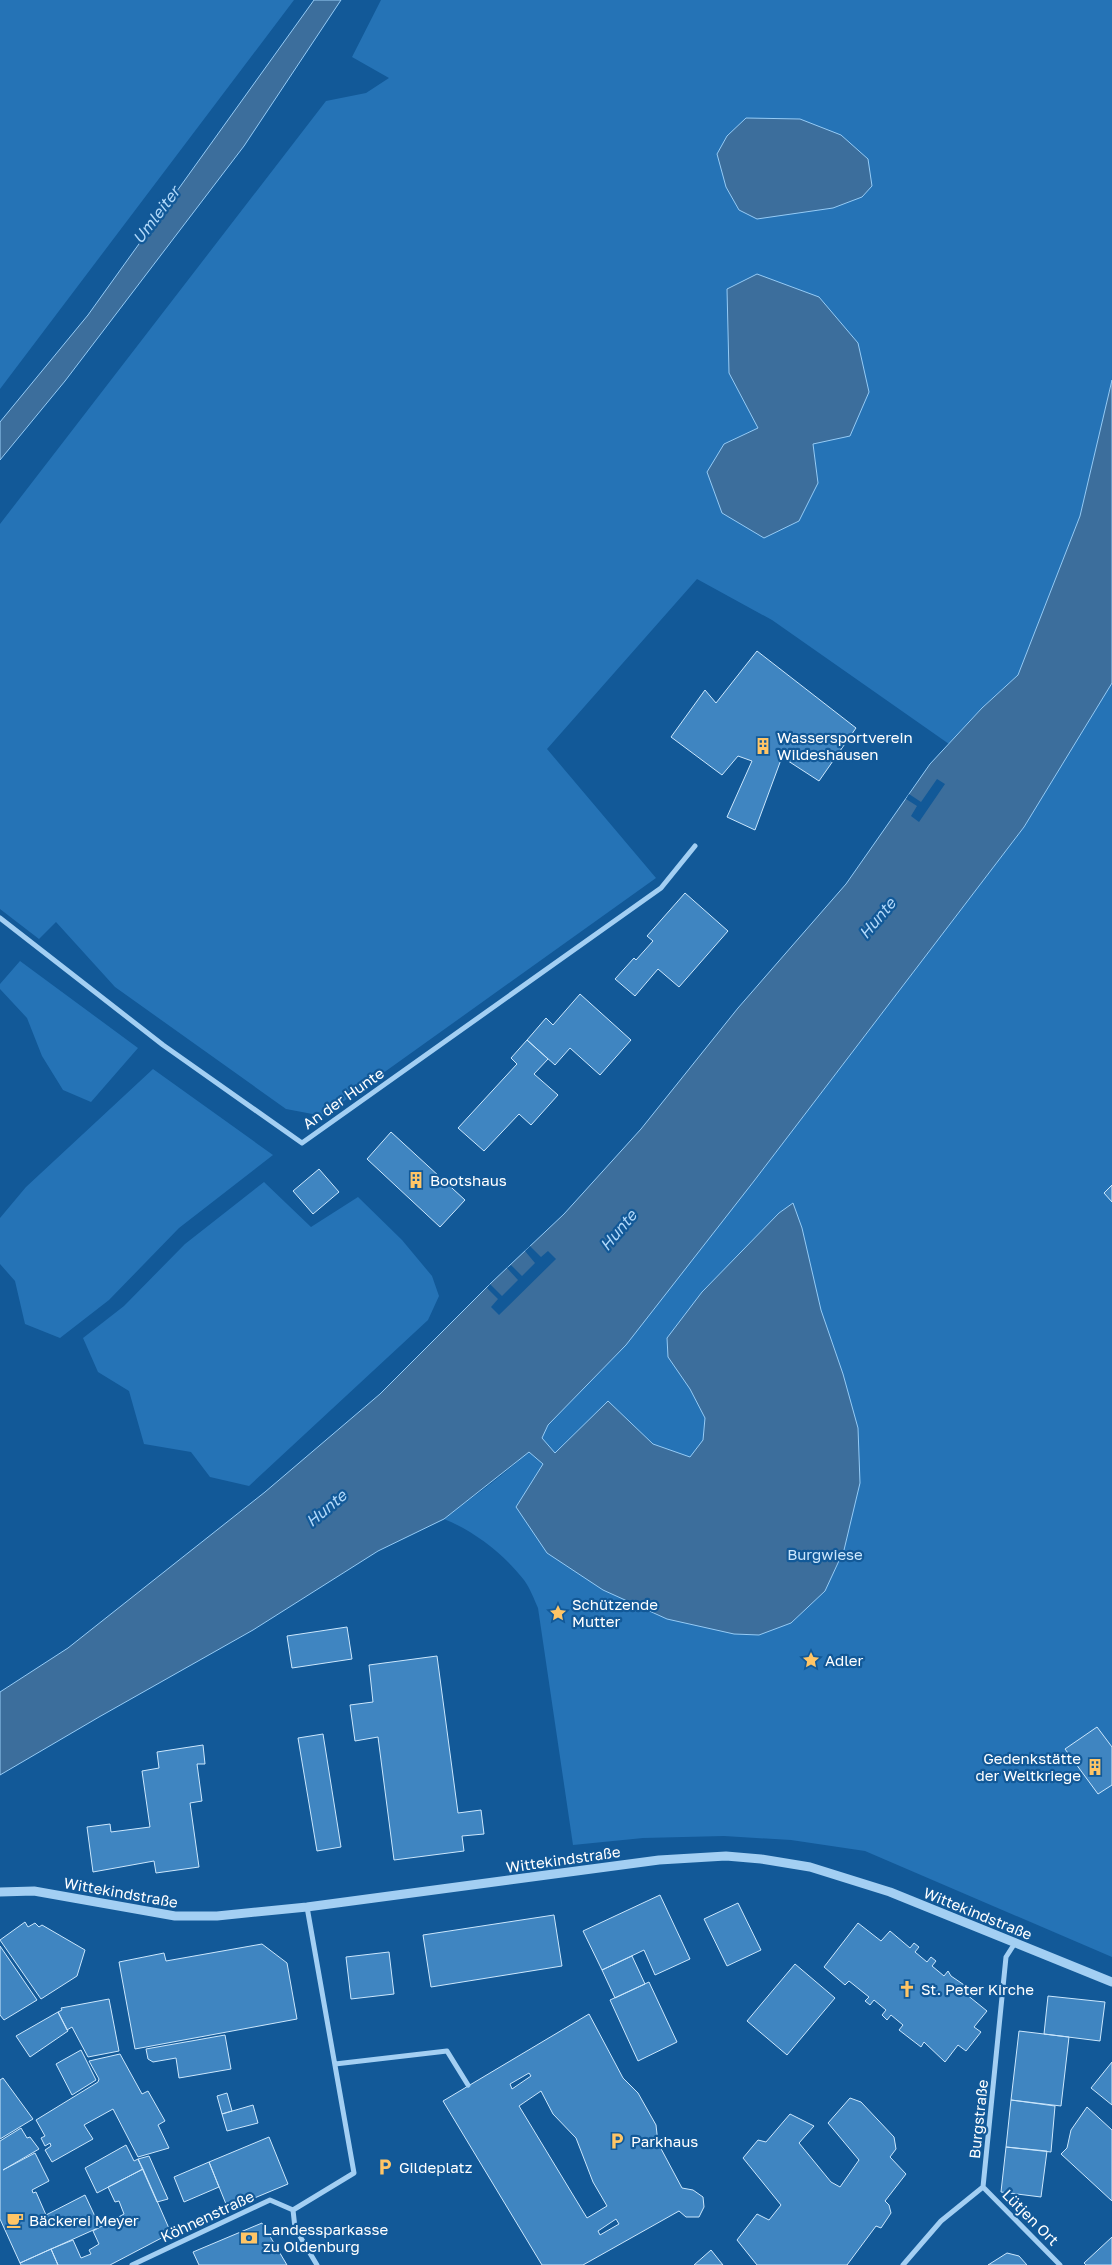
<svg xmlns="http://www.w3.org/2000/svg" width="1112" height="2265" viewBox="0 0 1112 2265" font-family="'Golos Text',sans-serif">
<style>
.green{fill:#2573b6;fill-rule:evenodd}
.water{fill:#3c6e9c;stroke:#95cbf6}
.pier{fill:#125998}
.building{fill:#3f85c1;stroke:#cbe7fd;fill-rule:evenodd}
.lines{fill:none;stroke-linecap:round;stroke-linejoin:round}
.minor{stroke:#a3cff3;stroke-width:5}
.tertiary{stroke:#a3cff3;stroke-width:9}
.labels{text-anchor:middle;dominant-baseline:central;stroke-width:4.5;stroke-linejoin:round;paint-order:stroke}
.poi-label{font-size:15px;fill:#fff;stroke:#125998;text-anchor:start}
.street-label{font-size:15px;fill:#fff;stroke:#125998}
.park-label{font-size:15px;fill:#cbe7fd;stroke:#125998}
.water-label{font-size:16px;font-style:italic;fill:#b0d8fa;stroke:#125998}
</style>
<rect width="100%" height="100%" fill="#125998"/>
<path class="green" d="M0,0H294L0,389Z
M381,0H1112V380L1080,516L1018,675L982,708L949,744L772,620L697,579L547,749L656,878L323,1116L286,1109L115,987L56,922L39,939L0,909V524L326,101L366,93L389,78L352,57ZM758,428L813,444L818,483L724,444Z
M1112,683V1957L865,1851L791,1840L724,1836L643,1838L573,1845L538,1608C534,1599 530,1588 524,1580C504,1554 474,1531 444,1519C473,1496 533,1457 548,1425L754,1181L1024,827Z
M20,961L138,1048L91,1102L63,1090L42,1056L27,1018L0,989V984Z
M153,1069L273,1155L179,1228L109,1300L60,1338L25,1324L15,1281L0,1264V1218L26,1187Z
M264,1182L311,1227L358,1197L402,1240L432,1276L439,1296L428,1320L249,1486L210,1477L191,1452L144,1444L129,1391L98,1372L83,1338L124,1306L185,1244Z"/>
<path class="water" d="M314,0H341L244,146L65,381L0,460V422L88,315Z
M746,118L800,119L841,135L868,159L872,186L862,197L833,208L757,219L739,210L726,187L717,154L727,136Z
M757,274L819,297L858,343L869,392L850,436L813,444L818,483L799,521L764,538L722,513L707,472L724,444L758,428L729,373L727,289Z
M1112,380V683L1024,827L754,1181L626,1345L548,1425L542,1438L555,1453L608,1401L653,1444L690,1457L703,1440L705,1418L690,1389L668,1357L667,1338L702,1292L779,1213L793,1203L802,1228L821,1310L843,1374L858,1428L860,1483L844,1550L825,1591L791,1623L759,1635L734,1634L667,1619L603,1590L547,1553L516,1507L543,1464L529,1452L444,1519L378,1551L253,1630L99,1717L0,1775V1692L68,1648L265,1492L380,1394L491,1283L564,1214L641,1129L738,1008L846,884L930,764L982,708L1018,675L1080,516Z"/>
<path class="pier" d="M937,779L945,784L919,822L911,816L917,806L906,799L909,794L921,802Z
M530,1246L541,1257L548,1251L556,1259L499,1315L491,1307L498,1299L487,1288L490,1284L502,1296L518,1280L507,1268L511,1265L522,1276L535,1263L525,1251Z"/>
<path class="building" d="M757,651L856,728L819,781L782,757L755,830L727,817L752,761L738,756L722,775L671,737L705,690L716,703Z
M685,893L728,931L679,987L658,969L635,996L615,979L634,958L636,960L653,941L647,936Z
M580,994L631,1040L600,1075L570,1048L555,1065L527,1040L546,1018L553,1025Z
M527,1040L548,1059L534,1074L558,1095L531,1125L519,1114L484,1151L458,1128L517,1064L511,1058Z
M391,1132L465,1200L440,1227L367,1159Z
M319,1169L339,1192L313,1214L293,1191Z
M1112,1185V1202L1104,1193Z
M347,1627L352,1659L292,1668L287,1636Z
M437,1656L458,1813L481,1810L484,1834L462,1836L464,1851L394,1860L378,1737L355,1741L350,1705L373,1702L369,1665Z
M1097,1727L1112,1747V1785L1098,1794L1065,1749Z
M323,1734L341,1847L317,1851L298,1738Z
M203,1745L205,1764H197L202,1801L190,1803L199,1867L156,1873L154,1861L93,1872L87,1827L110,1824L111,1832L150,1827L142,1771L159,1768L157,1752Z
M660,1895L690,1959L655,1975L644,1950L602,1970L583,1931Z
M738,1903L761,1950L727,1966L704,1919Z
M554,1915L562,1966L431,1987L423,1935Z
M25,1922L28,1927L35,1923L39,1927L42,1925L85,1950L77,1976L41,1999L0,1940Z
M858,1923L881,1941L890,1931L910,1948L914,1943L919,1947L915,1952L927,1962L931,1957L936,1961L932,1966L944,1976L948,1971L951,1976L970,1989L966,1994L987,2011L974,2027L981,2032L966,2051L958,2045L945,2062L924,2042L921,2047L899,2030L903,2025L891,2015L887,2020L882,2015L886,2010L874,2000L870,2005L865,2001L869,1997L849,1981L845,1985L824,1967Z
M262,1944L287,1963L297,2019L135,2049L119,1962L164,1953L166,1961Z
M0,1946L37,2000L4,2020L0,2015Z
M389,1952L394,1994L351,1999L346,1957Z
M632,1956L645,1984L615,1998L602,1970Z
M795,1964L835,1998L787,2055L747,2021Z
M649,1982L677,2042L638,2061L610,2000Z
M1048,1996L1105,2002L1100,2041L1044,2034Z
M109,1999L119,2051L88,2057L72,2027L67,2030L58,2012L62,2010L61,2008Z
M58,2012L68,2031L30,2057L16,2036Z
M589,2014L623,2078L638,2093L656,2125L658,2143L682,2188L693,2190L703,2197L704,2207L699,2217H686L679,2211L583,2265H542L443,2101ZM529,2073L531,2076L512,2089L510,2084ZM541,2091L553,2114L576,2138L593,2182L607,2206L587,2218L519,2106ZM616,2219L619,2224L600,2235L598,2231Z
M1019,2031L1069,2037L1061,2106L1011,2100Z
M225,2035L231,2069L179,2078L176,2058L153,2062L148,2059L146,2049Z
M81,2050L96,2080L72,2095L56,2064Z
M120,2054L142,2094L148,2091L165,2121L158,2125L169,2148L138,2157L113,2109L84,2125L93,2139L52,2162L45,2150L51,2146L50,2143L45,2146L41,2138L45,2136L36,2120L98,2082L99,2079L89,2061Z
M1112,2062V2105L1091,2088Z
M3,2078L33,2119L0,2139V2080Z
M227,2093L232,2111L222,2114L217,2096Z
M850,2098L861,2102L894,2137L896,2149L890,2157L906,2174L885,2201L889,2205L891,2213L881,2228L876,2226L847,2265H757L737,2240L757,2214L769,2220L781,2205L743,2158L758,2140L766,2142L790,2114L814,2126L799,2143L831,2182L840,2187L859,2160L828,2123Z
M1011,2100L1055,2106L1051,2152L1006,2147Z
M253,2105L258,2123L227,2131L222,2114Z
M1087,2107L1112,2130V2201L1061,2154L1067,2148L1071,2130Z
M21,2128L27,2138L30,2137L39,2149L3,2170L35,2153L49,2181L32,2190L33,2193L36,2192L46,2215L85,2195L100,2227L20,2263L0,2219V2141Z
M269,2137L288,2184L228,2209L209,2162Z
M126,2145L134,2161L138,2159L143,2169L97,2193L85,2168Z
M1006,2147L1047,2151L1041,2197L1001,2192Z
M149,2156L168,2199L157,2202L138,2159Z
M209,2162L219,2187L184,2202L174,2177Z
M143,2169L171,2233L110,2265H58L51,2249L73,2240L81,2258L91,2254L89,2250L99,2244L93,2231L124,2214L119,2201L115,2202L108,2187Z
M262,2223L287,2265H199L193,2252Z
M1112,2237V2265H1086L1084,2263Z
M51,2249L58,2265H21L20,2263Z
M711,2250L723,2265H694Z
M1007,2253L1019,2256L1027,2265H988Z"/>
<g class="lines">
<path class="minor" d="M0,918L163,1045L302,1143L661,888L695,846
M335,2064L447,2051L468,2085
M983,2187L1060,2265
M293,2210L354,2173L307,1907
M293,2210L295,2228L317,2265
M132,2265L270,2200L293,2210
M903,2265L941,2221L983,2187L1006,1957L1015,1943"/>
<path class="tertiary" d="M0,1892L34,1891L175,1916H217L307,1907L659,1860L726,1856L761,1859L810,1867L890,1892L1112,1982"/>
</g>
<defs>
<g id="building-bare" transform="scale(1.35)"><path d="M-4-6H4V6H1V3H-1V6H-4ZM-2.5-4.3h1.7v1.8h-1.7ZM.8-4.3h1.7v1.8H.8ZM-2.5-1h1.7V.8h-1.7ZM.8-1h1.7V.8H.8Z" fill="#ffc566" stroke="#125998" stroke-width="2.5" paint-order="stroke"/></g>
<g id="sight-bare" transform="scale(1.35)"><path d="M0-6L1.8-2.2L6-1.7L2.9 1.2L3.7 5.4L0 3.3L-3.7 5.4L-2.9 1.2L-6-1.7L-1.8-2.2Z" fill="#ffc566" stroke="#125998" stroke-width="2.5" paint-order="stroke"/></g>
<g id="church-bare" transform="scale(1.35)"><path d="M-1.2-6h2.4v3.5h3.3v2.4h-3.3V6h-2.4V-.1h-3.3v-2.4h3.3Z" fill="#ffc566" stroke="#125998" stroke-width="2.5" paint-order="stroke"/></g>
<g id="parking-bare" transform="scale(1.35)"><path d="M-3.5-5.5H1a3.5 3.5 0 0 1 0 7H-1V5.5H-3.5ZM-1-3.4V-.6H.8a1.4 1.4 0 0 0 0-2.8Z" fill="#ffc566" stroke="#125998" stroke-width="2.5" paint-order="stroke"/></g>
<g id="cafe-bare" transform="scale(1.35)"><path d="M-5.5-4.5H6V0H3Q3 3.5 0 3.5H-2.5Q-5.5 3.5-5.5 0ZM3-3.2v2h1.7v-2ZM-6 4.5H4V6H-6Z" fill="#ffc566" stroke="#125998" stroke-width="2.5" paint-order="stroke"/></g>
<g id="bank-bare" transform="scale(1.35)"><path d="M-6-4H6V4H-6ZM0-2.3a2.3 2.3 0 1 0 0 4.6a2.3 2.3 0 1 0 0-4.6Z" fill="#ffc566" stroke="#125998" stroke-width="2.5" paint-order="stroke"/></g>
</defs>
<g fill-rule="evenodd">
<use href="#building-bare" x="763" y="746"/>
<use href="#building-bare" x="416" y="1180"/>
<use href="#sight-bare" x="558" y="1613"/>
<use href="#sight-bare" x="811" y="1660"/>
<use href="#building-bare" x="1095" y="1767"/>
<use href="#church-bare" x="907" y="1989"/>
<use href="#parking-bare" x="617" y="2141"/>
<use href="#parking-bare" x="385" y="2167"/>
<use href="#cafe-bare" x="15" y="2220"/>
<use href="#bank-bare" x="249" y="2238"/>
</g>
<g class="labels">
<g class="poi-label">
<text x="777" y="737">Wassersportverein<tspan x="777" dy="17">Wildeshausen</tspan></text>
<text x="430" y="1180">Bootshaus</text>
<text x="572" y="1604">Schützende<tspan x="572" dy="17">Mutter</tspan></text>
<text x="825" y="1660">Adler</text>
<text x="1081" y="1758" text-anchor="end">Gedenkstätte<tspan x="1081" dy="17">der Weltkriege</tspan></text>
<text x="921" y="1989">St. Peter Kirche</text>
<text x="631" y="2141">Parkhaus</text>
<text x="399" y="2167">Gildeplatz</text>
<text x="29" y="2220">Bäckerei Meyer</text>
<text x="263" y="2229">Landessparkasse<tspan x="263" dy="17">zu Oldenburg</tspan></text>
</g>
<g class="street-label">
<text transform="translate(343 1098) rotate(-35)">An der Hunte</text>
<text transform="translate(563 1859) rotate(-8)">Wittekindstraße</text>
<text transform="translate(121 1892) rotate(10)">Wittekindstraße</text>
<text transform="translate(978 1913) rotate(22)">Wittekindstraße</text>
<text transform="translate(978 2119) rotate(-84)">Burgstraße</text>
<text transform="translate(207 2216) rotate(-25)">Köhnenstraße</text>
<text transform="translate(1031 2217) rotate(45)">Lütjen Ort</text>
</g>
<g class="park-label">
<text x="825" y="1554">Burgwiese</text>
</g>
<g class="water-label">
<text transform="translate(156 215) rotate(-53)">Umleiter</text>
<text transform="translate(877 918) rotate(-50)">Hunte</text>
<text transform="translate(618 1230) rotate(-50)">Hunte</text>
<text transform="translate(326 1508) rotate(-40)">Hunte</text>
</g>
</g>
</svg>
